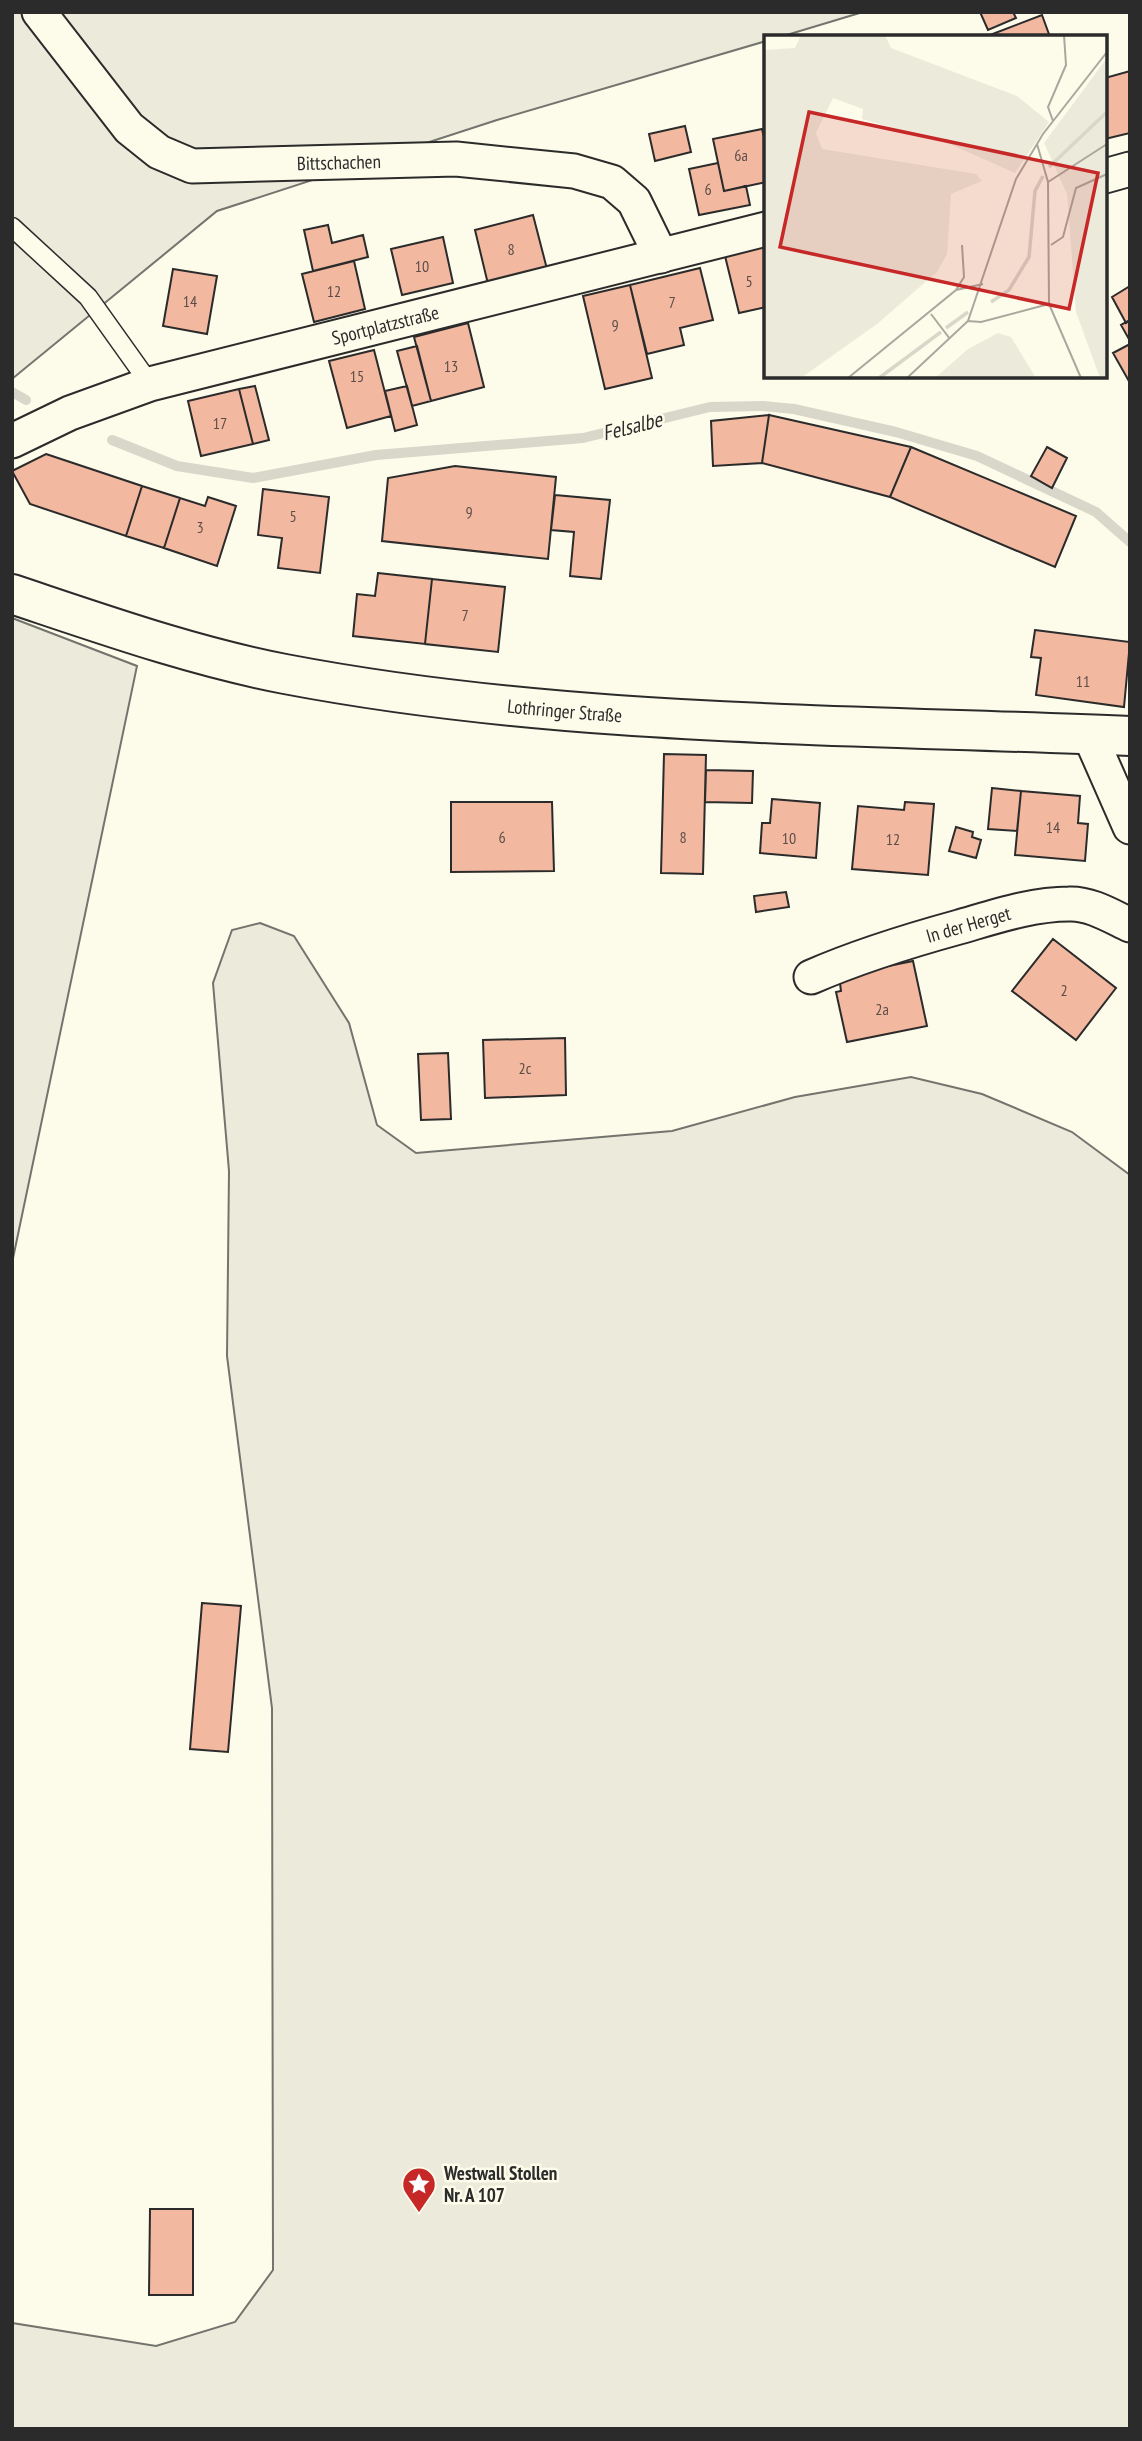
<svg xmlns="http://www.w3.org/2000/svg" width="1142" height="2441" viewBox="0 0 1142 2441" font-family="'PT Sans Narrow',sans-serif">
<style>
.green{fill:#ecebdb;stroke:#74746e;stroke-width:2}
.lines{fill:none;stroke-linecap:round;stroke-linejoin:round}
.stream{stroke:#d8d7c9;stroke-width:10}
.building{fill:#f2b8a0;stroke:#2b2b2b;stroke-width:2}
.lane-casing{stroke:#2b2b2b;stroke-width:21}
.street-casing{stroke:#2b2b2b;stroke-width:37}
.secondary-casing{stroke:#2b2b2b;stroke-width:42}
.lane{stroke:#fdfbea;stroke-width:18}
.street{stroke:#fdfbea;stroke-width:33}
.secondary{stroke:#fdfbea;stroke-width:38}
.labels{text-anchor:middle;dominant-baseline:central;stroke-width:5;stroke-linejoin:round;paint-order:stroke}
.number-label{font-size:16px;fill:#5d4e48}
.street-label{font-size:19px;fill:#2b2b2b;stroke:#fdfbea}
.poi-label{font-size:19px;font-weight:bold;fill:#2b2b2b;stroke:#fdfbea;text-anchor:start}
.water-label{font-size:21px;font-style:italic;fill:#2b2b2b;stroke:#fdfbea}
.inset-river{fill:none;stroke:#d8d7c9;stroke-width:3.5}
.inset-road{fill:none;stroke:#a9a89e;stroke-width:2}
.view{fill:#c62828;fill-opacity:0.15;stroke:#c62828;stroke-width:3.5}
.inset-edge{fill:none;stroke:#2b2b2b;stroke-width:3.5}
</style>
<rect width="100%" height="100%" fill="#fdfbea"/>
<path class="green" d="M12,12H863L780,37H766V41L497,120L217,211L12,379Z
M12,618L137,666L12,1263Z
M260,923L294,936L349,1023L377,1125L416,1153L672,1131L795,1097L911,1077L982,1094L1072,1132L1130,1175V2429H12V2323L156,2346L235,2322L273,2270L272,1708L227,1356L229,1171L213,983L232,930Z"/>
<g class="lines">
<path class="stream" d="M12,392L26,400
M112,440L177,466L253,478L376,455L583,438L710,407L763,406L794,409L896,432L977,456L1096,512L1130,542"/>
</g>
<path class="building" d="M980,12H1013L1016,18L988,30Z
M1042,15L1050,37H990V35Z
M1130,71V133L1105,139V78Z
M685,126L691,152L655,161L649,134Z
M762,129L766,146V182L724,191L713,139Z
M718,163L724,191L746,186L750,205L699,215L689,169Z
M533,215L547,269L488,284L475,230Z
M328,225L332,243L363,235L368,257L313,271L304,230Z
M443,237L453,283L402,295L391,249Z
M766,246V307L739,313L725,256Z
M354,261L365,309L314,322L302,274Z
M700,268L713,320L680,328L684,345L647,354L630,285Z
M173,269L217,276L207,334L163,326Z
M630,285L652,378L605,389L583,296Z
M1130,286V320L1126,323L1112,297Z
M1130,320V341L1121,325Z
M468,323L484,387L431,401L414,337Z
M1130,344V383L1113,353Z
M417,346L431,401L412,406L397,351Z
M374,350L391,416L347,428L329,361Z
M255,386L269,440L253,444L239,389Z
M407,386L417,425L395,431L385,391Z
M239,389L253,444L201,456L188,401Z
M769,415L911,447L890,497L762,463Z
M769,415L762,463L713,466L711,421Z
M911,447L1076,516L1055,567L890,497Z
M1047,447L1067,458L1052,488L1031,476Z
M46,454L142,486L126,536L30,504L12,471Z
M455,466L556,477L548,559L382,541L388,478Z
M142,486L180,498L164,548L126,536Z
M263,489L329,497L320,573L278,568L282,538L258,535Z
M555,495L610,500L601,579L570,576L574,532L551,530Z
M208,497L236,506L217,566L164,548L180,498L205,506Z
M378,573L432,579L425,644L353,636L357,594L375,596Z
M432,579L505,587L498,652L425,644Z
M1035,630L1130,642L1124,707L1036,695L1041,658L1031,657Z
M664,754L706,755L703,874L661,873Z
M706,770L753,771L752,803L705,802Z
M992,788L1021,791L1017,831L988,829Z
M1021,791L1080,796L1078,823L1088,824L1085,861L1015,855Z
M772,799L820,803L816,858L760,853L762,823H770Z
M451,802H552L554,871L451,872Z
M905,802L934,804L928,875L852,869L858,806L904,810Z
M956,827L973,832L972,837L981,840L976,858L949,851Z
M786,892L789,907L756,912L754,896Z
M1053,939L1116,988L1076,1040L1012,991Z
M913,961L927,1026L847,1042L836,992L841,991L839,976Z
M565,1038L566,1095L485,1098L483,1040Z
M448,1053L451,1119L421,1120L418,1054Z
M202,1603L241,1606L228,1752L190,1749Z
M150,2209H193V2295H149Z"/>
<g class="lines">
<g class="lane-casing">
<path id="lane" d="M12,227L88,297L150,384"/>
</g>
<g class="street-casing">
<g id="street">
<path id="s1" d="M39,12L129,128L159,152L192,166L456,159L574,171L612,182L634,201L661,256"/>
<path d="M1105,176L1130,169"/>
<path id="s2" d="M12,441L70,413L150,384L766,229"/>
<path d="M1089,734L1130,827"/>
<path id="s3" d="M811,977C859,956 908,941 959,927C994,917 1032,904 1069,904C1090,903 1111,916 1130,925"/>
</g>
</g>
<g class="secondary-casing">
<g id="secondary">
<path id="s4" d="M12,594C102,624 192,656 285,674C563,727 849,724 1130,736"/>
</g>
</g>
<use href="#lane" class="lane"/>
<use href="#street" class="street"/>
<use href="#secondary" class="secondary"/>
</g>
<defs>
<g id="sight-pin" transform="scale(1.75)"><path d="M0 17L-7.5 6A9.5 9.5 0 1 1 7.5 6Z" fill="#c62828" stroke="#fdfbea"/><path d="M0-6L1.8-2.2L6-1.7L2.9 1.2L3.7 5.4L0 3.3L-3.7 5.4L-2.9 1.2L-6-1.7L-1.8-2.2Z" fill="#fff"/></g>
</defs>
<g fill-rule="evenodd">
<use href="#sight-pin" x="419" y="2184"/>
</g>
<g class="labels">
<g class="number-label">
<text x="741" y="155">6a</text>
<text x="708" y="189">6</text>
<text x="511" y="249">8</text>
<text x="422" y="266">10</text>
<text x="749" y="281">5</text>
<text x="334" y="291">12</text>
<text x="190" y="301">14</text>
<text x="672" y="302">7</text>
<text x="615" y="325">9</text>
<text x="451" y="366">13</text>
<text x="357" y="376">15</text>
<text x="220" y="423">17</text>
<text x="469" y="512">9</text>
<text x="293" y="516">5</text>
<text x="200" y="527">3</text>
<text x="465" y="615">7</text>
<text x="1083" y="681">11</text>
<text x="1053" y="827">14</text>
<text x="502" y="837">6</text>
<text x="683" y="837">8</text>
<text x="789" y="838">10</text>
<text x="893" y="839">12</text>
<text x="1064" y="990">2</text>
<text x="882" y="1009">2a</text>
<text x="525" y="1068">2c</text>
</g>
<g class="street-label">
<text stroke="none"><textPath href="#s1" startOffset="368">Bittschachen</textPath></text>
<text stroke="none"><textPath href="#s2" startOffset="392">Sportplatzstraße</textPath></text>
<text stroke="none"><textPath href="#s4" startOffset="567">Lothringer Straße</textPath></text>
<text stroke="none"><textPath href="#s3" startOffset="166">In der Herget</textPath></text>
</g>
<g class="poi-label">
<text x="444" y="2173">Westwall Stollen<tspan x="444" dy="22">Nr. A 107</tspan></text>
</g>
<g class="water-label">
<text transform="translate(632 426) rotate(-14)">Felsalbe</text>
</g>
</g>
<g transform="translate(764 35)">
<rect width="343" height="343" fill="#fdfbea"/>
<path d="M37,0H121L127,13L253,61L285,87L251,138L186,109L98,84L99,74L69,63L52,98L58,114L212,139L218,146L187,159L183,219L173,237L113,289L37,343H0V15L31,13ZM343,23V343H336L312,277L303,159L280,108ZM234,298L247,302L272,343H171L204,314Z" fill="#ecebdb"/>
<path class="inset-river" d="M285,132L343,77M227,267L245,255L265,222L271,156L279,141M182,293L204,277M115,343L177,297"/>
<path class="inset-road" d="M289,86L284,72L302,30L300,0M273,109L284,147L285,269L317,343M284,147L343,109M287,210L299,202L312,153L343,139M192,255L219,249M167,279L186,304M204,286L217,287L285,269M84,343L192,255L200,242L198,210M143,343L204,286L252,144L279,99L343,17"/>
<path class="view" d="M45,77L334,138L305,274L16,212Z"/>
<rect width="343" height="343" class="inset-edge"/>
</g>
<rect width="1142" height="2441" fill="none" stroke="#2b2b2b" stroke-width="28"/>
</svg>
